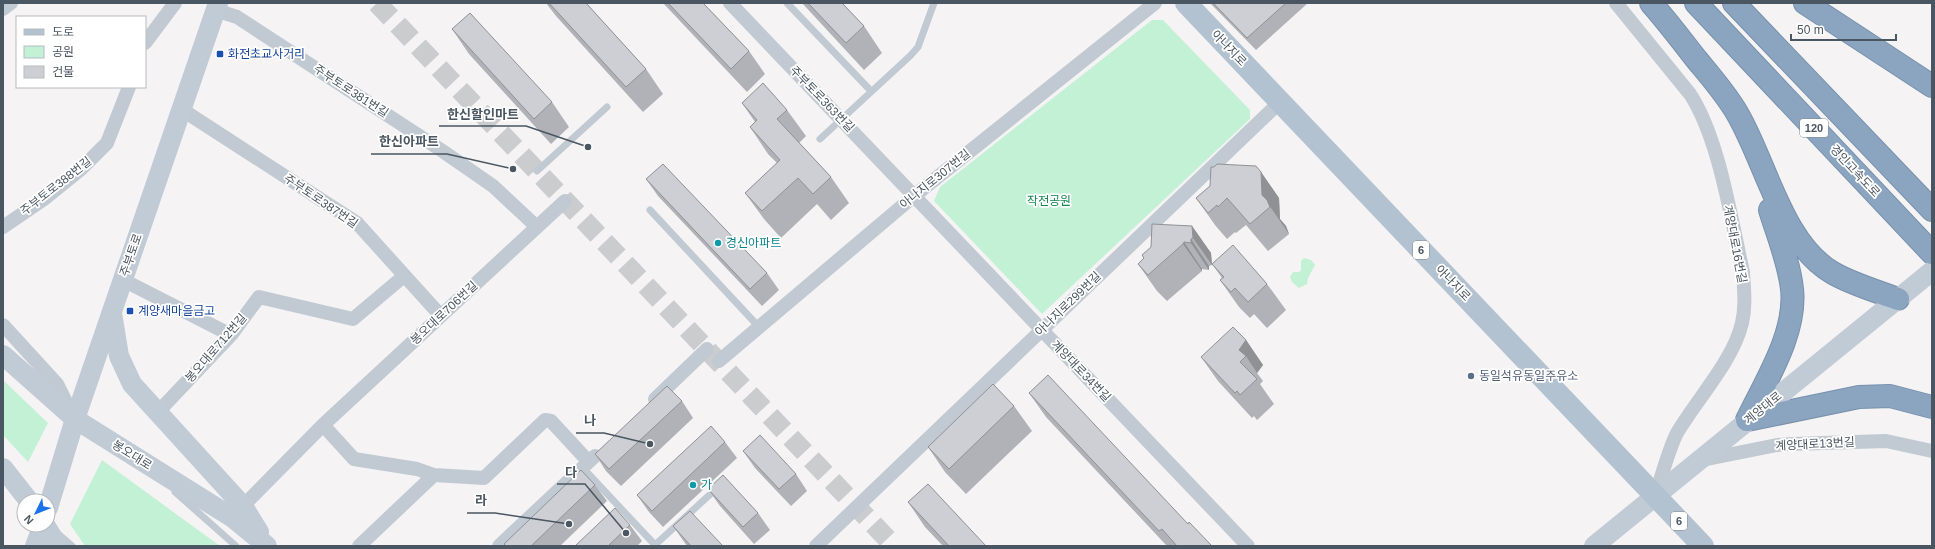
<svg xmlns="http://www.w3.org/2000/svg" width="1935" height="549" viewBox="0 0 1935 549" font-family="Arial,'Noto Sans KR',sans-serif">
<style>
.green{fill:#c3f1d5}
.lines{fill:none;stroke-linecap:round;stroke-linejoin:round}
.secondary-tunnel{stroke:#caccce;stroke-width:20;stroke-dasharray:20 10;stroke-linecap:butt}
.highway-casing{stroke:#7690ad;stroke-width:24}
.lane{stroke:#c1cad2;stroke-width:7}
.street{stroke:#c1cad2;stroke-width:14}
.secondary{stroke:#c1cbd6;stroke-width:20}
.primary{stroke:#b3c2d1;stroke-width:22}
.highway{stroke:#8ba5c1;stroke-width:22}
.wall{fill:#b0b2b7}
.shaded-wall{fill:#909195}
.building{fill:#cdcfd5;stroke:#909195}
.transit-dot{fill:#1a4fb4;stroke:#fff;stroke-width:1.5}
.culture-dot{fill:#0f9aa8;stroke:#fff;stroke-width:1.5}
.service-dot{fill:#5c6f8a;stroke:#fff;stroke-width:1.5}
.labels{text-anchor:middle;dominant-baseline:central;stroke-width:3.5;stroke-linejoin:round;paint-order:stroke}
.shield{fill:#fff;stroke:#808990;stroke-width:1}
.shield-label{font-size:11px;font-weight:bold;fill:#4a5661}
.street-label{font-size:12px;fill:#4a5661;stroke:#fff}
.transit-label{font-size:12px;fill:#164399;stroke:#fff;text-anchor:start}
.park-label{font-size:12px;fill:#17864f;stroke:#fff}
.culture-label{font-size:12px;fill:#0d838f;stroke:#fff;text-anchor:start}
.service-label{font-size:12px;fill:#4e5e75;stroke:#fff;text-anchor:start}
.leader{fill:none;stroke:#4a5661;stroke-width:1.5}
.callout-dot{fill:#4a5661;stroke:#fff;stroke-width:1.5}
.callout-label{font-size:13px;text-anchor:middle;font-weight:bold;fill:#4a5661;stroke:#fff;stroke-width:3.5;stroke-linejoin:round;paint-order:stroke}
</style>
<rect width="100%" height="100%" fill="#f5f3f3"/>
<path class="green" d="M1152,20H1163L1250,110V119L1042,314L934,201L940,187Z
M1304,258L1311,260L1315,265L1308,278L1307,284L1299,288L1292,282L1290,277L1293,272H1299L1301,270V261Z
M3,380L48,423L28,462L3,435Z
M102,460L220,546H85L70,524Z"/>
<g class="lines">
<path class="secondary-tunnel" d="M377,3L894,546"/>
<g class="highway-casing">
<path id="highway" d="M1651,3C1667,21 1682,41 1697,60C1711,77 1726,94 1737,113C1766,162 1782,244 1833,273C1852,284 1876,291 1898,299
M1696,3L1932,253
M1734,3L1932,210
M1805,3L1932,86
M1747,420C1765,382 1797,333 1792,289C1789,262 1778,236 1770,210
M1747,420L1859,397L1890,396L1932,407"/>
</g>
<path class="lane" d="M787,3L871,91
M820,139L910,56L918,47L934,3
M537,171L607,107
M650,210L759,327
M582,467L656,546
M175,492L236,546
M58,534L72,546
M655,545L717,488"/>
<path class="street" d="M730,3L1248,546
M1616,3L1690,94C1719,138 1731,219 1743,272C1744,289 1746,306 1742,323C1733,361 1697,399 1677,433C1669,448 1661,479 1655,496
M3,9L11,3
M215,10L237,17L441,150L493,186L537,227
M145,43L175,3
M181,109L357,223L441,316
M3,227L44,199L81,169L107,143L129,87
M123,280L231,335
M3,325L57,384L70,410
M719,361L914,196L1155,3
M655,399L707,349
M158,412L231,335L259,297L353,319L404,276
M323,425L354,459L417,469L434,475L484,478L545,420L551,421L588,461
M1702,460L1777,445L1792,444L1886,441L1932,451
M243,506L323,425L565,201
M359,546L434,475
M499,546L595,456
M816,546L1280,102"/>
<path class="secondary" d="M112,313L119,356L132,384L243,506L259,532
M3,355L75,419L233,518L267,546
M3,468L29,501
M48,508L75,419L218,3
M45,525L58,546
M35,546L43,525
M1594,546L1932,271"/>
<path class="primary" d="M1186,3L1703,546"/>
<use href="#highway" class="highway"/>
</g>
<path class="wall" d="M546,3H586L646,69L663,94L643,112L556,16Z
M663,3H703L749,51L765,74L747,92Z
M802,3H842L864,26L882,53L864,70Z
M1210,3H1308L1256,50Z
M452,29L552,102L569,127L551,144L469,54Z
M742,103L787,110L806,136L799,143L831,177L849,203L831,220L817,204L781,238L764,219L745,193L777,163L768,154L750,127L755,122Z
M1214,167L1261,172L1279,198L1280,219L1286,226L1289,234L1268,251L1246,225L1236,233L1235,232L1227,239L1215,225L1196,198L1210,186Z
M646,179L767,273L779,290L762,306L658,196Z
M1192,226L1211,253L1212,265L1209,266V270L1202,269V271L1167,301L1157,291L1138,264L1144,259L1142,255Z
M1212,264L1267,284L1286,310L1267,328L1254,314L1250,318L1239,307L1220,280L1222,278Z
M1246,340L1263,365L1257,373L1263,381L1260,384L1274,404L1257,420L1254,416L1252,418L1218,381L1201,357Z
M1029,393L1188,524L1212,546H1167L1046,417Z
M682,401L693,418L621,486L606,471L595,454Z
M1014,406L1032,431L966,494L945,472L928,447Z
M725,442L737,458L663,527L649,512L637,495Z
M743,451L796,474L807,491L791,506L755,468Z
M595,485L607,501L560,546H505L504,544Z
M708,489L758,513L770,530L754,544L720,506Z
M908,502L986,546H943L925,527Z
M630,525L642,541L637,546H575Z
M673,526L723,546H687Z"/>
<path class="shaded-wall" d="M1261,172L1279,198L1280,219L1286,226L1289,234L1262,195Z
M1192,226L1211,253L1212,265L1193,238Z
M1191,239L1209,266V270L1191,243Z
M1184,242L1202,269V271L1183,244Z
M1246,340L1263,365L1257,373L1246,356L1239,350Z"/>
<path class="building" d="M549,3H586L646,69L626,87Z
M668,3H703L749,51L731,69Z
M808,3H842L864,26L846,43Z
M1213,3H1286L1247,38Z
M470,13L552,102L534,119L452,29Z
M763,83L787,110L777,119L831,177L813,194L798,178L762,211L745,193L780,160L750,127L757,120L742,103Z
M663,164L767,273L750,289L646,179Z
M1217,164L1256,166L1261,172L1262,195L1267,200L1270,207L1250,224L1227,198L1218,207L1217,205L1208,213L1196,198L1210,186L1211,167H1214Z
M1152,224L1192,226L1193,238L1191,239V243L1184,242L1183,244L1148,275L1138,264L1144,258L1142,255L1151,247Z
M1233,245L1267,284L1248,302L1235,288L1231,292L1220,280L1224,277L1212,264Z
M1233,327L1246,340L1239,350L1246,356L1240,362L1257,379L1240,395L1237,391L1235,393L1201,357Z
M1048,375L1188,524L1189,522L1212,546H1177L1162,529L1159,531L1029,393Z
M993,384L1014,406L949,469L928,447Z
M667,386L682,401L609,469L595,454Z
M711,426L725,442L652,511L637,495Z
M760,435L796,474L779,489L743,451Z
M581,470L595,485L531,546H506L504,544Z
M723,475L758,513L743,527L708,489Z
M928,484L986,546H949L908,502Z
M615,508L630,525L608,546H575Z
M690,511L723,546H691L673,526Z"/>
<g class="transit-dot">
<rect x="216" y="50" width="8" height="8" rx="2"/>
<rect x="126" y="307" width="8" height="8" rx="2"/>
</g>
<g class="culture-dot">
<circle cx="718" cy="243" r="4"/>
<circle cx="693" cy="485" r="4"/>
</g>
<circle class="service-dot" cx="1471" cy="376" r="4"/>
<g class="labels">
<g class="shield">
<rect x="1800" y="119" width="28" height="18" rx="3"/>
<rect x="1413" y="241" width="16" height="18" rx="3"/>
<rect x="1671" y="512" width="16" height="18" rx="3"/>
</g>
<g class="shield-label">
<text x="1814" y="128">120</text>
<text x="1421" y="250">6</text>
<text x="1679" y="521">6</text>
</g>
<g class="street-label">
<text transform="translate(1229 48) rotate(46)">아나지로</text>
<text transform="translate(351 91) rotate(33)">주부토로381번길</text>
<text transform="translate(822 99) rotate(46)">주부토로363번길</text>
<text transform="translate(1855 171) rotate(47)">경인고속도로</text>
<text transform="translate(935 179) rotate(-39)">아나지로307번길</text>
<text transform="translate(56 186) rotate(-38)">주부토로388번길</text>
<text transform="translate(321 201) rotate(34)">주부토로387번길</text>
<text transform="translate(1735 244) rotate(79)">계양대로16번길</text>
<text transform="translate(131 255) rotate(-71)">주부토로</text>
<text transform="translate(1453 283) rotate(46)">아나지로</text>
<text transform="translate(1068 304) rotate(-44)">아나지로299번길</text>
<text transform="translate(444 313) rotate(-43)">봉오대로706번길</text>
<text transform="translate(216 348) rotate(-49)">봉오대로712번길</text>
<text transform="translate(1081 371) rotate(46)">계양대로34번길</text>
<text transform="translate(1763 408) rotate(-39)">계양대로</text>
<text transform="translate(1815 444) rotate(-3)">계양대로13번길</text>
<text transform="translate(132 455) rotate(32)">봉오대로</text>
</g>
<g class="transit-label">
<text x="228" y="54">화전초교사거리</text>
<text x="138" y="311">계양새마을금고</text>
</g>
<g class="park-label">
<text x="1049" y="201">작전공원</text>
</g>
<g class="culture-label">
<text x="726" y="243">경신아파트</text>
<text x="701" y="485">가</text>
</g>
<g class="service-label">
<text x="1479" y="376">동일석유동일주유소</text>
</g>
</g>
<path class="leader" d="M588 147L526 126H439M513 169L447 154H371M650 444L604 433H576M626 533L585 484H557M569 524L495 513H467"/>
<g class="callout-dot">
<circle cx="588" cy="147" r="4"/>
<circle cx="513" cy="169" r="4"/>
<circle cx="650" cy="444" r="4"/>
<circle cx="626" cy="533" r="4"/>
<circle cx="569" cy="524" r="4"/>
</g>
<g class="callout-label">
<text x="483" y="119">한신할인마트</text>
<text x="409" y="146">한신아파트</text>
<text x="590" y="425">나</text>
<text x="571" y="477">다</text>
<text x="481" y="505">라</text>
</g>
<rect width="1935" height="549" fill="none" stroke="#4a5661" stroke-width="8"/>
<rect x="16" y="16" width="130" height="72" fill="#ffffff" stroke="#b7bbc0"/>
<rect x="24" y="29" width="20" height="6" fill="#b3c2d1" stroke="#b7bbc0"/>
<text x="52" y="36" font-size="12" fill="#4a5661">도로</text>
<rect x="24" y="46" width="20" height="12" fill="#c3f1d5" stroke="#b7bbc0"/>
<text x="52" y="56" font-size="12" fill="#4a5661">공원</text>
<rect x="24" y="66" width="20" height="12" fill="#cdcfd5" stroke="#b7bbc0"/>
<text x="52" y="76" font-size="12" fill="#4a5661">건물</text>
<g transform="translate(36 513) rotate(227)"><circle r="19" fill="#ffffff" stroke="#b7bbc0"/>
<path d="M0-3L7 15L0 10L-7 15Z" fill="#1a73e8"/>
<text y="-6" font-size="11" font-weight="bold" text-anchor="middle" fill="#4a5661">N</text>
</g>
<path d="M1791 34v6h105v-6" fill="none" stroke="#4a5661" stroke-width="2"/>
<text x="1797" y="34" font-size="12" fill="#4a5661" stroke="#ffffff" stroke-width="3" paint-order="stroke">50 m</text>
</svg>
